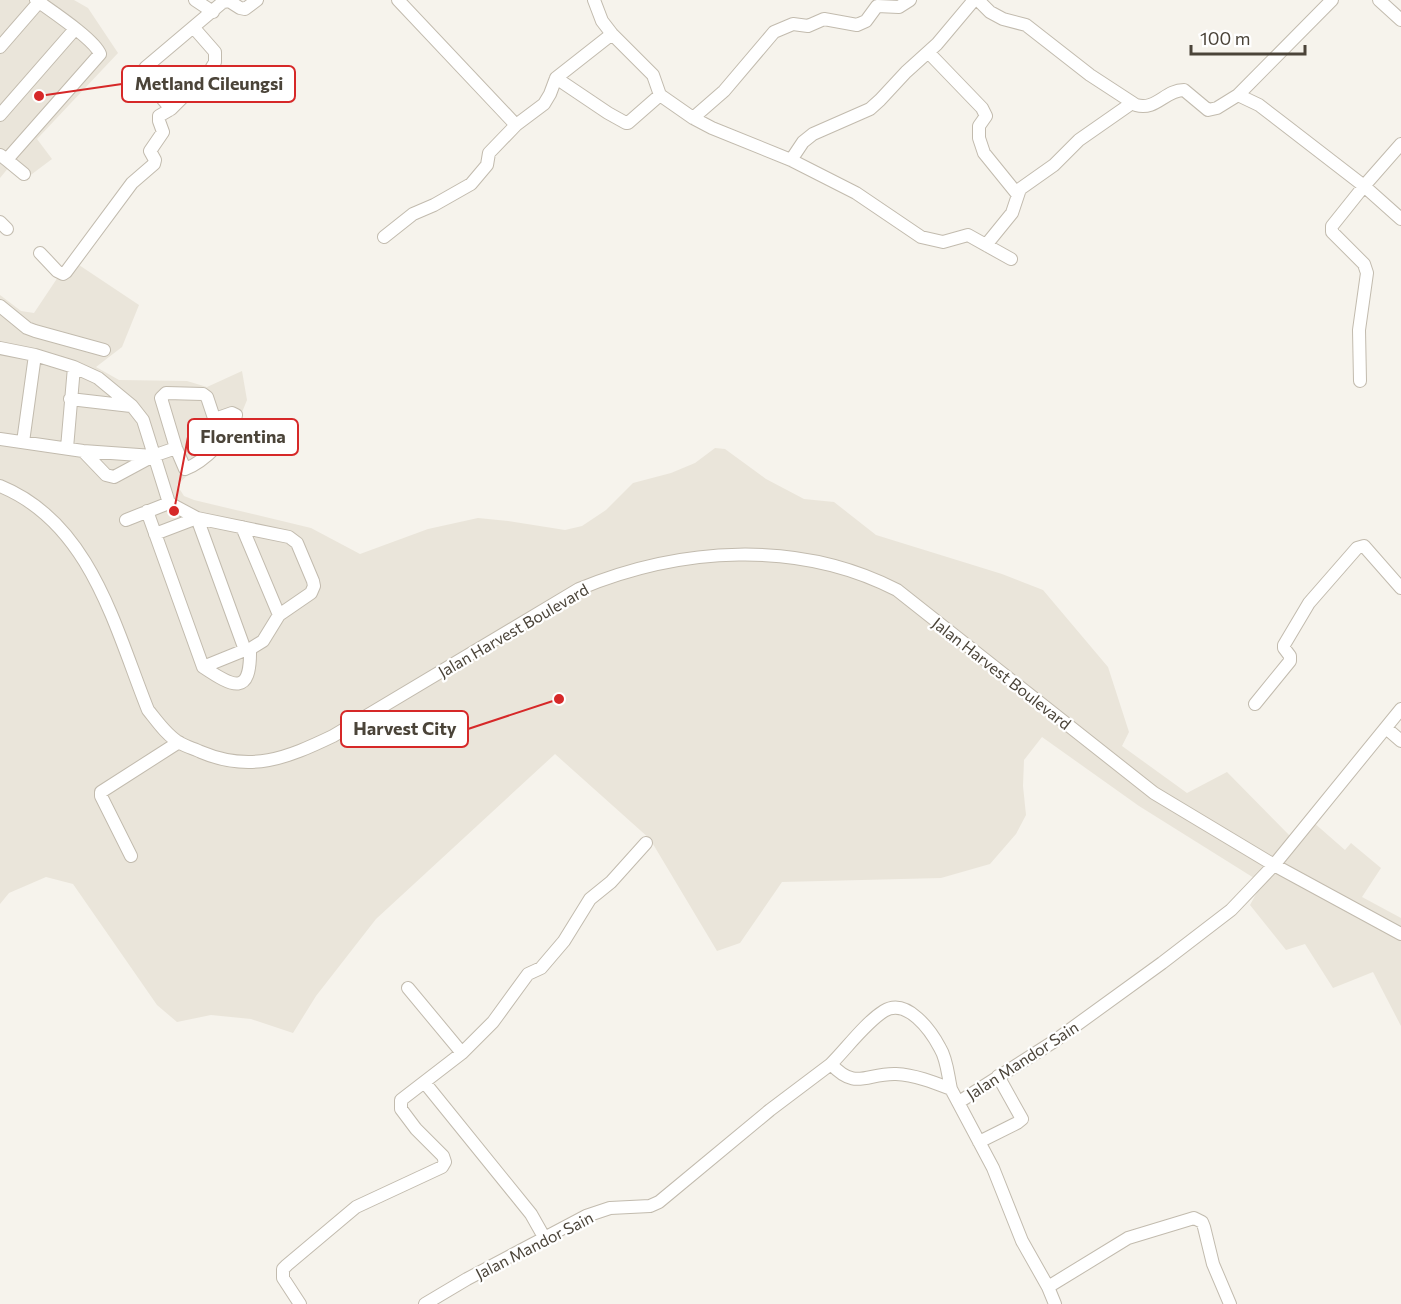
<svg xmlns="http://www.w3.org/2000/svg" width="1401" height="1304" viewBox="0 0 1401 1304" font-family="Commissioner,sans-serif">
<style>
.residential{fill:#eae5da}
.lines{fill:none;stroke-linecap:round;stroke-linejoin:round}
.minor-casing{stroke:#c2bbae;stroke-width:14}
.minor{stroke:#fff;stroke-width:12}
.labels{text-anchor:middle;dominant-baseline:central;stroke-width:4.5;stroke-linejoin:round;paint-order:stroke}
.street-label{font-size:16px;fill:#4b4439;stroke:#fff}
.leader{fill:none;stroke:#d62828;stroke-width:2}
.callout-dot{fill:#d62828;stroke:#fff;stroke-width:2}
.callout{fill:#fff;stroke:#d62828;stroke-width:2}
.callout-label{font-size:18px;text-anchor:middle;font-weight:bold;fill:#4b4439}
</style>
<rect width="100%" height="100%" fill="#f6f3ec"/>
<path class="residential" d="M0,0H74L88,8L118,53L37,139L52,159L24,180L9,167L0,178Z
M70,259L139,305L122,347L96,367L119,380L187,381L207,387L242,371L247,400L234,432L177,485L184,496L194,500L311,528L360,554L428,529L478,518L508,521L565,530L582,526L606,510L633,483L671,473L695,463L715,448L725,449L766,479L804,499L834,502L876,535L1002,574L1043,590L1108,667L1129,732L1122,746L1187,793L1227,772L1293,839L1313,822L1345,850L1351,843L1381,868L1362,897L1401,918V1026L1373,972L1333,988L1305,944L1286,950L1250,905L1262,883L1139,806L1042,737L1024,760L1023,786L1026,815L1016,834L990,864L941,878L782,882L740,943L717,951L650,839L555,754L376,919L316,996L293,1033L251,1019L211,1015L177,1022L157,1005L73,884L46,877L9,893L0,904V295L21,311L34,313Z"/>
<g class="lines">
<g class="minor-casing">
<path id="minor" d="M195,0L213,12
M398,0L516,125
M594,0L602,21L612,34L653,75L660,95L693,118L712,128L791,160L856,193L921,237L943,242L968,235L1011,259
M978,0L990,12L1003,19L1026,25L1090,75L1136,105C1156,111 1165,90 1184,90L1208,110L1217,108L1238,95L1259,105L1285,125L1364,186L1401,219
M1379,0L1401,20
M0,47L39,2L36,0
M928,52L982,108L986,116L979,126V138L984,153L1018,195
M556,78L608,113L626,123H628L660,95
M1238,95L1332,0
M171,109L211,69L215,62V52L194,28
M0,115L75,29
M693,118L724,91L774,32L793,24L808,26L824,19L857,25L866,21L877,6L899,7L910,0
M0,155L7,160L10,156L100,54C95,40 53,12 39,2
M7,160L24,174
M791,160L803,142L813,134L870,109L880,100L906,72L937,44L974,0
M0,222L7,229
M384,237L413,214L434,205L471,184L487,165L489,153L516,125L544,104L550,94L556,78L612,34
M986,245L1012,213L1020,189L1054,165L1079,140L1132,103
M40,253L57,271L63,274L66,272L132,183L154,164L155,160L150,151L163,132L159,121V116L171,109L144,77L143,71L146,67L223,2L229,1L240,8L245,9L257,0
M0,306L27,328L35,331L104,350
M0,348L35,355L74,367L98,378L132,406L143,420L169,503L197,518L289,537L297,543L313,581L314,586L311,593L279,615L263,641L250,649C251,697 233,687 203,667L147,511
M1360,381L1359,330L1367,273L1364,264L1332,232V226L1364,186L1401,144
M70,399L131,406
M215,419L232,413L236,415C233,434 203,463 185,469L176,448L161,398L166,393L203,394L207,397L222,442
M0,439L83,451L153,456
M23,442L35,355
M67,448L74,367
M83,451L106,475L114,477L153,456L176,448
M0,486C91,523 115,628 148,710C157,721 167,736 180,743C187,747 195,749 201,752C251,773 287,758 333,736L579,589C680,547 798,539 897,590L1154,793L1274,865L1401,934
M126,520L169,503
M242,527L279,615
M155,534L197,518L245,650L250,649
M203,667L245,650
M1255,704L1290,661V656L1284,648V645L1309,603L1357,548L1364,546L1401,588
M1386,728L1401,741
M131,856L101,796V792L179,742
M408,988L462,1053
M831,1064C847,1048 865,1023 884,1011C907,997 931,1031 940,1048C947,1059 948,1076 951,1089
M425,1083L531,1214L544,1237
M959,1102L1053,1042L1162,963L1231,910L1274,865L1401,709
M979,1142L1017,1123L1022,1119L998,1076
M1048,1287L1128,1238L1194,1218L1202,1222L1204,1227L1213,1264L1230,1304
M300,1304L283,1278V1269L287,1265L356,1207L442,1167L445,1162L443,1156L416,1129L401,1109V1100L462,1053L493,1022L528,974L541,968L564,941L590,899L611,882L646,843
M425,1304L467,1279L586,1216L610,1208L650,1206L659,1202L770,1110L831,1064C856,1091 866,1073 896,1074C915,1075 933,1082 951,1089L993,1168L1022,1241L1048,1287L1055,1304"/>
</g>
<use href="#minor" class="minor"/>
</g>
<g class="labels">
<g class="street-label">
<text transform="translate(513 630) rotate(-30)">Jalan Harvest Boulevard</text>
<text transform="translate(1002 673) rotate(38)">Jalan Harvest Boulevard</text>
<text transform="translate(1022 1060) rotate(-33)">Jalan Mandor Sain</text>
<text transform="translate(534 1245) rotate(-27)">Jalan Mandor Sain</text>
</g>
</g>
<path class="leader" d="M39 96L122 84M174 511L188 437M559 699L468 729"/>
<g class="callout-dot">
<circle cx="39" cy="96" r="6"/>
<circle cx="174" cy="511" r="6"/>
<circle cx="559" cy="699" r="6"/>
</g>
<g class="callout">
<rect x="122" y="66" width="173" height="36" rx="6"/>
<rect x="188" y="419" width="110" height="36" rx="6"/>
<rect x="341" y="711" width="127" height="36" rx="6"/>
</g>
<g class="callout-label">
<text x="209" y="90">Metland Cileungsi</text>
<text x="243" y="443">Florentina</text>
<text x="405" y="735">Harvest City</text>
</g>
<path d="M1191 45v9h114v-9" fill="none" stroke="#4b4439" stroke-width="3"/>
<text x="1200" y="45" font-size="18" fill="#4b4439" stroke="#ffffff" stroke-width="4.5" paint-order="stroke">100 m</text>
</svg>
